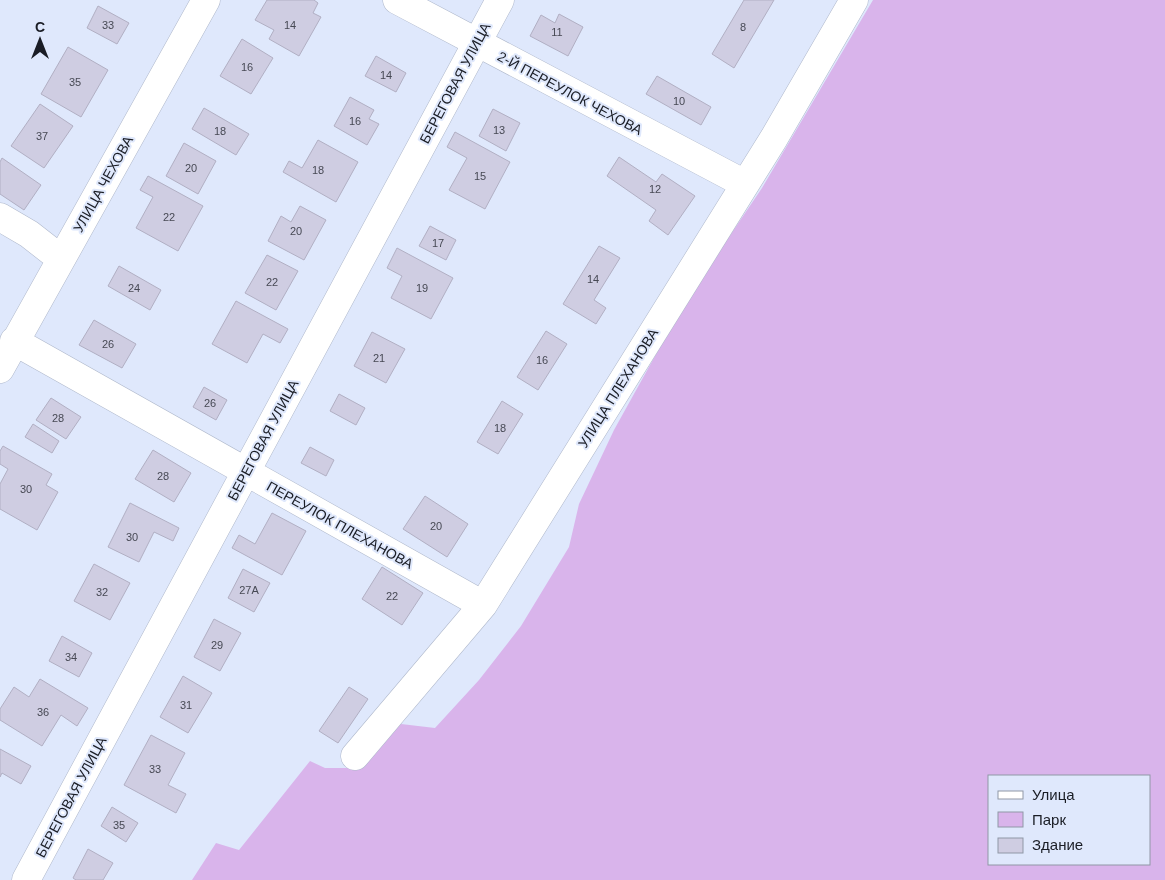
<svg xmlns="http://www.w3.org/2000/svg" width="1165" height="880" viewBox="0 0 1165 880" font-family="Helvetica,sans-serif">
<style>
.green{fill:#d9b4eb;fill-rule:evenodd}
.building{fill:#cfcde2;stroke:#b1afc3}
.lines{fill:none;stroke-linecap:round;stroke-linejoin:round}
.minor-casing{stroke:#afb8cb;stroke-width:29}
.minor{stroke:#fff;stroke-width:28}
.labels{text-anchor:middle;dominant-baseline:central;stroke-width:4;stroke-linejoin:round;paint-order:stroke}
.number-label{font-size:11px;fill:#474954}
.street-label{font-size:14px;fill:#1a1d25;stroke:#dfe8fc}
</style>
<rect width="100%" height="100%" fill="#dfe8fc"/>
<path class="green" d="M873,0H1165V880H192L216,843L239,850L310,761L325,768H356L401,724L435,728L479,680L521,626L569,547L579,504L614,430L685,302L762,188ZM989,776H1149V864H989Z"/>
<path class="building" d="M267,0H314L318,3L313,13L321,17L299,56L269,39L274,30L255,20Z
M744,0H774L734,68L712,54Z
M98,6L129,23L117,44L87,28Z
M559,14L583,27L568,56L530,36L541,15L555,23Z
M242,39L273,58L251,94L220,76Z
M68,47L108,70L81,117L41,94Z
M376,56L406,73L396,92L365,76Z
M657,76L711,107L701,125L646,94Z
M350,97L374,110L369,119L379,124L367,145L334,126Z
M40,104L73,126L44,168L11,146Z
M204,108L249,134L236,155L192,129Z
M493,109L520,123L506,151L479,136Z
M455,132L510,162L485,209L449,190L467,158L447,147Z
M318,140L358,162L336,202L283,172L289,161L302,168Z
M184,143L216,161L198,194L166,176Z
M619,157L656,182L662,174L695,196L668,235L649,221L656,210L607,176Z
M2,158L41,185L24,210L0,194V162Z
M148,176L203,206L178,251L136,228L153,197L140,190Z
M300,206L326,220L304,260L268,241L281,216L291,222Z
M430,226L456,240L446,260L419,246Z
M599,246L620,258L594,300L606,308L596,324L563,304Z
M397,248L453,278L431,319L391,298L402,276L387,268Z
M267,255L298,271L276,310L245,293Z
M119,266L161,290L150,310L108,286Z
M236,301L288,329L280,343L263,334L247,363L212,344Z
M94,320L136,344L122,368L79,345Z
M546,331L567,344L538,390L517,377Z
M372,332L405,349L386,383L354,366Z
M204,387L227,400L216,420L193,407Z
M339,394L365,408L356,425L330,411Z
M51,398L81,417L66,439L36,420Z
M502,401L523,414L498,454L477,442Z
M33,424L59,441L52,453L25,437Z
M3,446L52,474L46,485L58,492L37,530L0,509V484L8,469L0,464V451Z
M310,447L334,460L326,476L301,463Z
M153,450L191,473L174,502L135,479Z
M425,496L468,524L447,557L403,529Z
M130,503L179,528L173,541L154,532L139,562L108,547Z
M272,513L306,531L282,575L232,548L239,535L255,544Z
M94,564L130,583L110,620L74,601Z
M382,567L423,593L402,625L362,599Z
M243,569L270,583L254,612L228,598Z
M214,619L241,633L220,671L194,657Z
M62,636L92,653L79,677L49,661Z
M183,676L212,693L188,733L160,717Z
M40,679L88,708L77,726L61,715L42,746L0,720V709L14,687L29,697Z
M349,687L368,699L338,743L319,731Z
M151,735L185,753L168,785L186,794L176,813L124,785Z
M0,749L31,766L21,784L2,773L0,777Z
M112,807L138,823L126,842L101,826Z
M88,849L113,863L103,880H76L73,878Z"/>
<g class="lines">
<g class="minor-casing">
<path id="minor" d="M397,0L745,184
M0,217L29,234L61,259
M14,341L483,605
M0,369L206,0
M355,756L483,605L774,138L854,0
M26,880L500,0"/>
</g>
<use href="#minor" class="minor"/>
</g>
<g class="labels">
<g class="number-label">
<text x="108" y="25">33</text>
<text x="290" y="25">14</text>
<text x="743" y="27">8</text>
<text x="557" y="32">11</text>
<text x="247" y="67">16</text>
<text x="386" y="75">14</text>
<text x="75" y="82">35</text>
<text x="679" y="101">10</text>
<text x="355" y="121">16</text>
<text x="499" y="130">13</text>
<text x="220" y="131">18</text>
<text x="42" y="136">37</text>
<text x="191" y="168">20</text>
<text x="318" y="170">18</text>
<text x="480" y="176">15</text>
<text x="655" y="189">12</text>
<text x="169" y="217">22</text>
<text x="296" y="231">20</text>
<text x="438" y="243">17</text>
<text x="593" y="279">14</text>
<text x="272" y="282">22</text>
<text x="134" y="288">24</text>
<text x="422" y="288">19</text>
<text x="108" y="344">26</text>
<text x="379" y="358">21</text>
<text x="542" y="360">16</text>
<text x="210" y="403">26</text>
<text x="58" y="418">28</text>
<text x="500" y="428">18</text>
<text x="163" y="476">28</text>
<text x="26" y="489">30</text>
<text x="436" y="526">20</text>
<text x="132" y="537">30</text>
<text x="249" y="590">27А</text>
<text x="102" y="592">32</text>
<text x="392" y="596">22</text>
<text x="217" y="645">29</text>
<text x="71" y="657">34</text>
<text x="186" y="705">31</text>
<text x="43" y="712">36</text>
<text x="155" y="769">33</text>
<text x="119" y="825">35</text>
</g>
<g class="street-label">
<text transform="translate(455 83) rotate(-62)">БЕРЕГОВАЯ УЛИЦА</text>
<text transform="translate(570 93) rotate(28)">2-Й ПЕРЕУЛОК ЧЕХОВА</text>
<text transform="translate(103 184) rotate(-61)">УЛИЦА ЧЕХОВА</text>
<text transform="translate(618 388) rotate(-58)">УЛИЦА ПЛЕХАНОВА</text>
<text transform="translate(263 440) rotate(-62)">БЕРЕГОВАЯ УЛИЦА</text>
<text transform="translate(340 525) rotate(29)">ПЕРЕУЛОК ПЛЕХАНОВА</text>
<text transform="translate(71 797) rotate(-62)">БЕРЕГОВАЯ УЛИЦА</text>
</g>
</g>
<rect x="988" y="775" width="162" height="90" fill="#dfe8fc" stroke="#9097a6"/>
<rect x="998" y="791" width="25" height="8" fill="#ffffff" stroke="#9097a6"/>
<text x="1032" y="800" font-size="15" fill="#1a1d25">Улица</text>
<rect x="998" y="812" width="25" height="15" fill="#d9b4eb" stroke="#9097a6"/>
<text x="1032" y="825" font-size="15" fill="#1a1d25">Парк</text>
<rect x="998" y="838" width="25" height="15" fill="#cfcde2" stroke="#9097a6"/>
<text x="1032" y="850" font-size="15" fill="#1a1d25">Здание</text>
<g transform="translate(40 40)" stroke="#dfe8fc" stroke-width="4" paint-order="stroke">
<path d="M0-4L9 19L0 12L-9 19Z" fill="#1a1d25"/>
<text y="-8" font-size="14" font-weight="bold" text-anchor="middle" fill="#1a1d25">С</text>
</g>
</svg>
